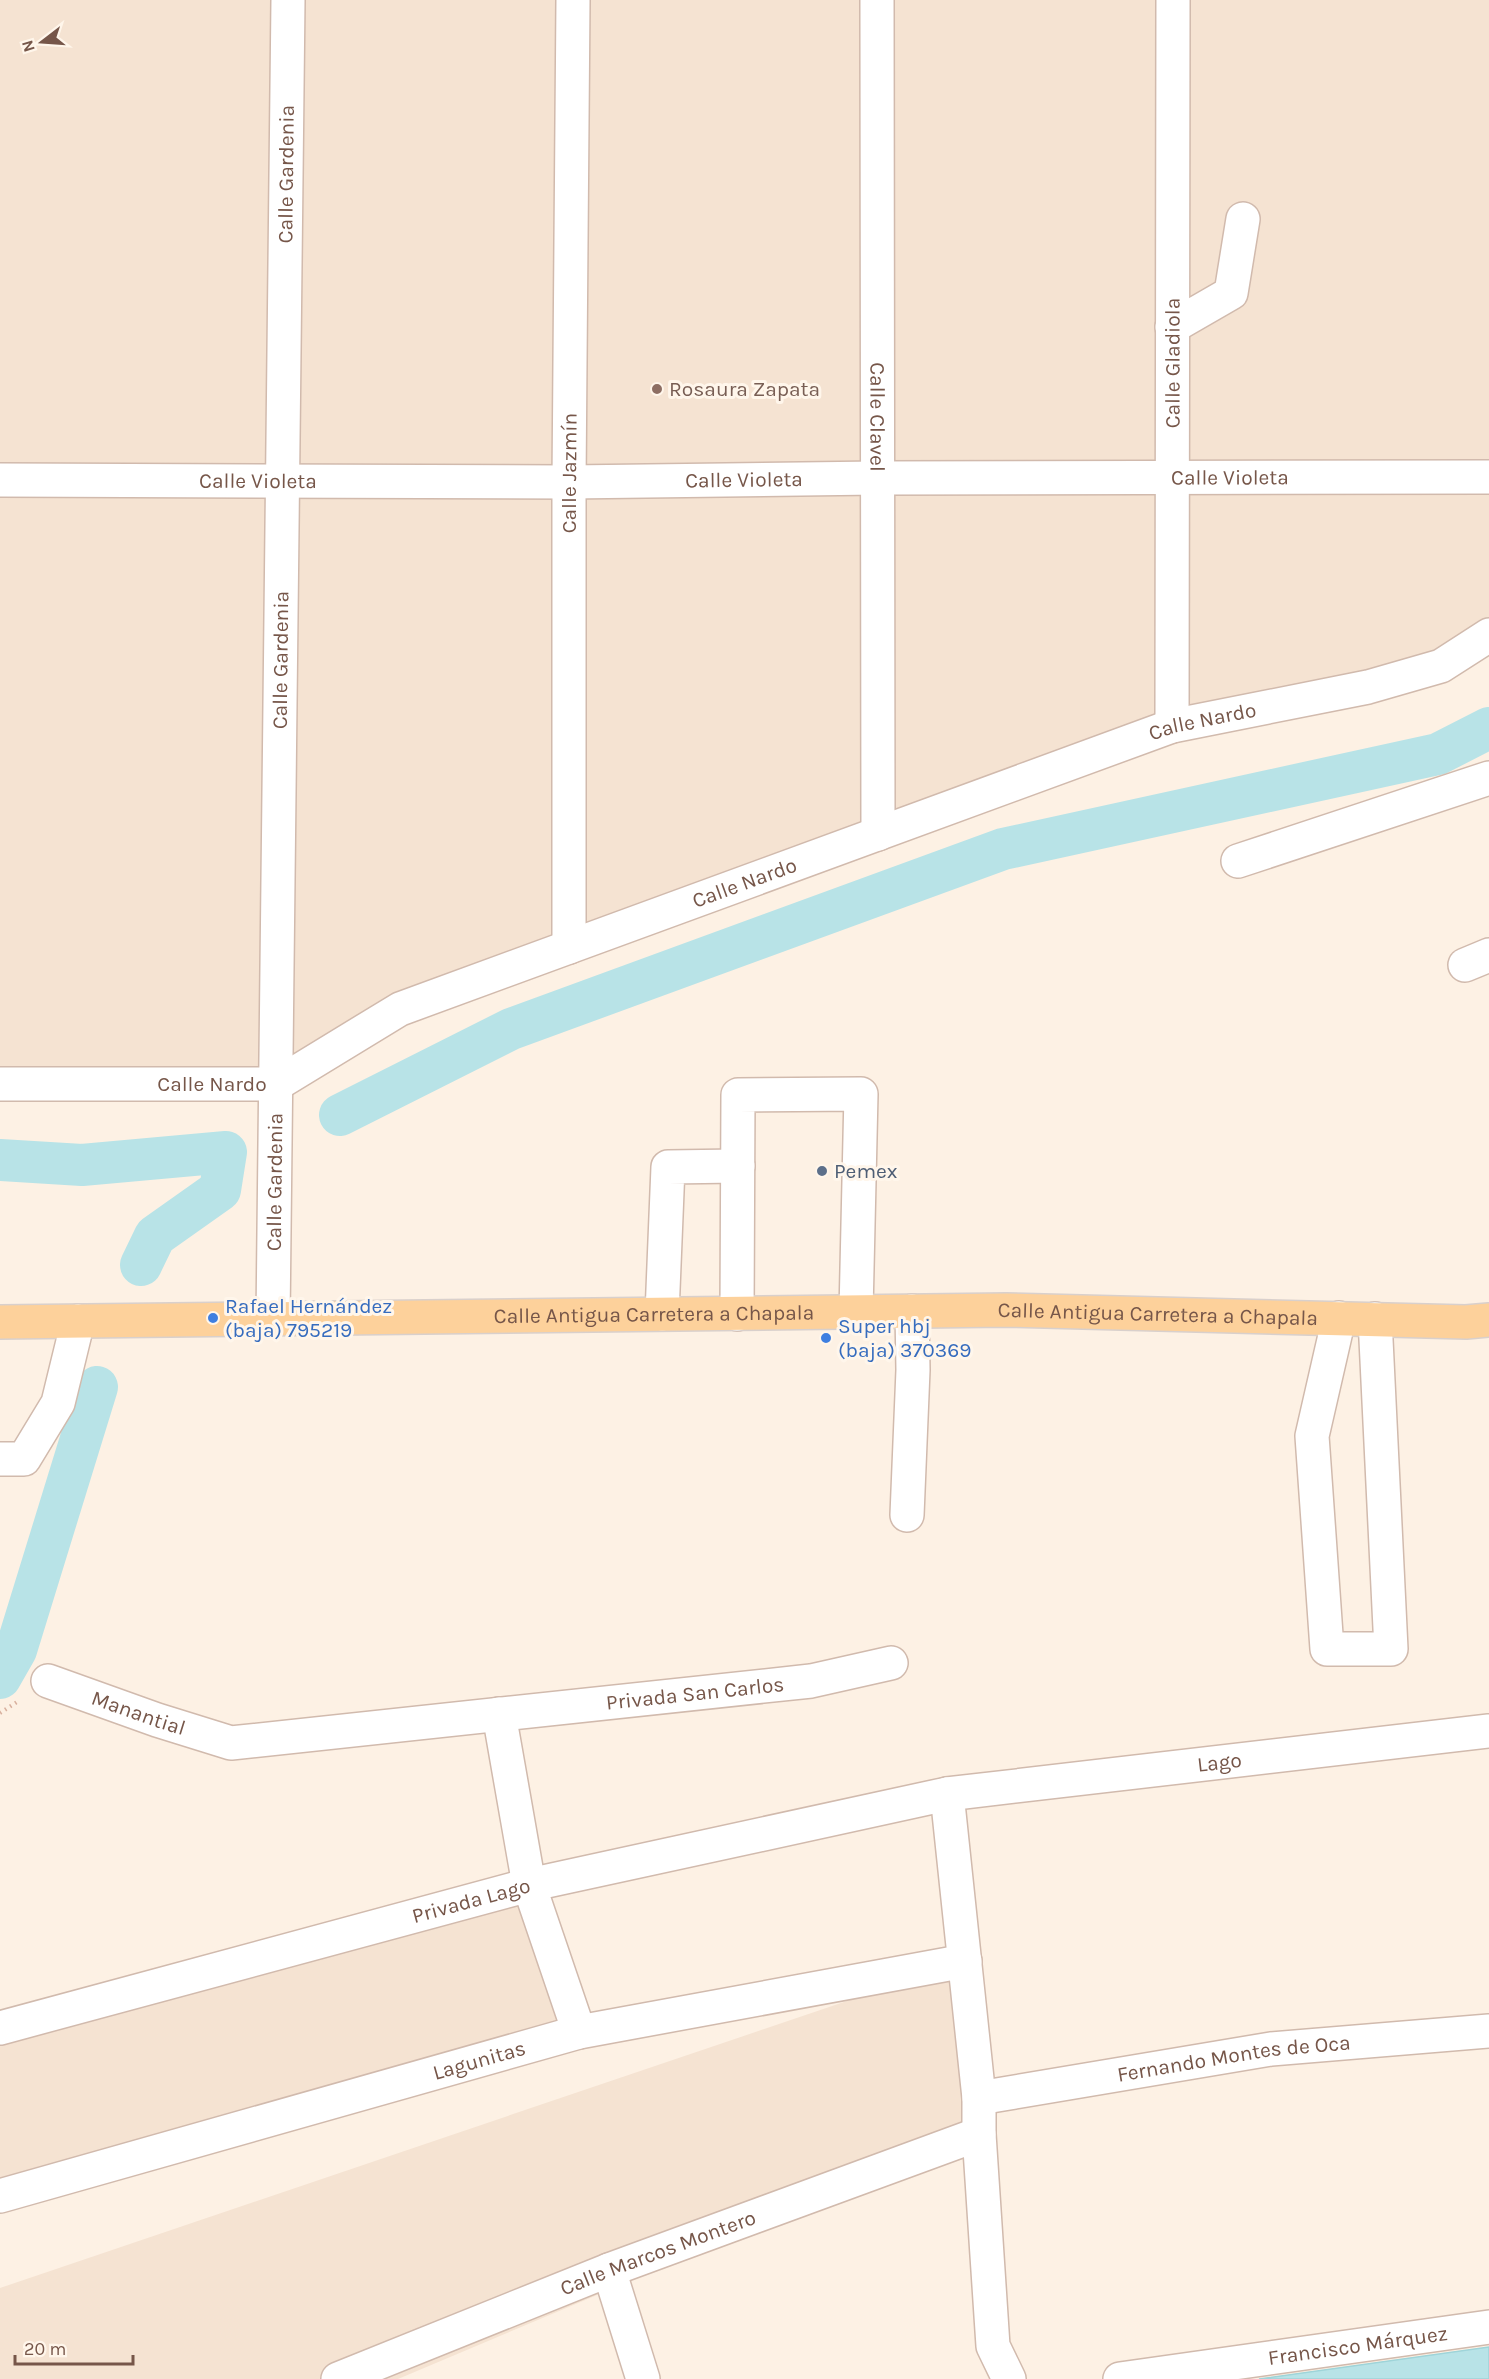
<svg xmlns="http://www.w3.org/2000/svg" width="1489" height="2379" viewBox="0 0 1489 2379" font-family="Karla,sans-serif">
<style>
.residential{fill:#f5e3d2}
.water{fill:#b8e3e7;stroke:#9ed4d9;stroke-width:1.5}
.lines{fill:none;stroke-linecap:round;stroke-linejoin:round}
.canal{stroke:#b8e3e7;stroke-width:42}
.minor-casing{stroke:#d1baad;stroke-width:36}
.major-casing{stroke:#d9d0cc;stroke-width:36}
.path{stroke:#d8b09e;stroke-width:4;stroke-dasharray:1.5 4.5;stroke-linecap:butt}
.minor{stroke:#fff;stroke-width:33}
.major{stroke:#fdd19b;stroke-width:33}
.education-dot{fill:#8d6e63;stroke:#fff6eb;stroke-width:2}
.service-dot{fill:#5c6f8a;stroke:#fff6eb;stroke-width:2}
.shop-dot{fill:#3f7fe0;stroke:#fff6eb;stroke-width:2}
.labels{text-anchor:middle;dominant-baseline:central;stroke-width:6;stroke-linejoin:round;paint-order:stroke}
.street-label{font-size:21px;fill:#765649;stroke:#fff6eb}
.education-label{font-size:21px;fill:#785e54;stroke:#fff6eb;text-anchor:start}
.service-label{font-size:21px;fill:#4e5e75;stroke:#fff6eb;text-anchor:start}
.shop-label{font-size:21px;fill:#366cbe;stroke:#fff6eb;text-anchor:start}
</style>
<rect width="100%" height="100%" fill="#fdf1e4"/>
<path class="residential" d="M0,0H1489V634L1368,687L1172,726L400,1009L277,1084H0Z
M529,1885L579,2032L0,2196V2028Z
M965,1961L979,2134L398,2379H0V2288Z"/>
<path class="water" d="M1489,2347V2379H1259Z"/>
<g class="lines">
<path class="canal" d="M340,1115L511,1029L1003,849L1438,754L1489,728
M0,1160L82,1165L226,1152L220,1190L155,1236L141,1265
M0,1678L16,1650L97,1387"/>
<g class="minor-casing">
<g id="minor">
<path id="s1" d="M877,0L878,834"/>
<path d="M1172,327L1231,293L1243,219"/>
<path id="s2" d="M0,480L569,482L878,478L1489,477"/>
<path id="s3" d="M1172,726L1173,0"/>
<path d="M1238,861L1489,778"/>
<path id="s4" d="M569,947V482L573,0"/>
<path d="M1465,965L1489,955"/>
<path id="s5" d="M0,1084H277L400,1009L1172,726L1368,687L1441,666L1489,635"/>
<path d="M662,1314L668,1167L738,1166"/>
<path d="M737,1314L738,1095L861,1094L856,1312"/>
<path d="M1339,1318L1312,1436L1327,1649H1391L1375,1319"/>
<path id="s6" d="M273,1320L288,0"/>
<path d="M0,1459H24L58,1403L78,1321"/>
<path d="M907,1515L913,1370L912,1311"/>
<path id="s7" d="M48,1681L157,1720L231,1743L811,1681L891,1663"/>
<path d="M499,1714L529,1885L579,2032"/>
<path d="M947,1794L979,2098V2134L993,2346L1009,2379"/>
<path id="s8" d="M0,2028L529,1885L947,1794L1489,1731"/>
<path id="s9" d="M979,2098L1271,2049L1489,2031"/>
<path id="s10" d="M0,2196L579,2032L965,1961"/>
<path d="M609,2270L643,2379"/>
<path id="s11" d="M338,2379L609,2270L979,2134"/>
<path id="s12" d="M1120,2379L1489,2327"/>
</g>
</g>
<g class="major-casing">
<g id="major">
<path id="s13" d="M0,1322L1006,1310L1466,1322L1489,1320"/>
</g>
</g>
<path class="path" d="M0,1713L17,1702"/>
<use href="#minor" class="minor"/>
<use href="#major" class="major"/>
</g>
<circle class="education-dot" cx="657" cy="389" r="6"/>
<circle class="service-dot" cx="822" cy="1171" r="6"/>
<g class="shop-dot">
<circle cx="213" cy="1318" r="6"/>
<circle cx="826" cy="1338" r="6"/>
</g>
<g class="labels">
<g class="street-label">
<text stroke="none"><textPath href="#s6" startOffset="1146">Calle Gardenia</textPath></text>
<text stroke="none"><textPath href="#s3" startOffset="363">Calle Gladiola</textPath></text>
<text stroke="none"><textPath href="#s1" startOffset="417">Calle Clavel</textPath></text>
<text stroke="none"><textPath href="#s4" startOffset="474">Calle Jazmín</textPath></text>
<text stroke="none"><textPath href="#s2" startOffset="1230">Calle Violeta</textPath></text>
<text stroke="none"><textPath href="#s2" startOffset="258">Calle Violeta</textPath></text>
<text stroke="none"><textPath href="#s2" startOffset="744">Calle Violeta</textPath></text>
<text stroke="none"><textPath href="#s6" startOffset="660">Calle Gardenia</textPath></text>
<text stroke="none"><textPath href="#s5" startOffset="1274">Calle Nardo</textPath></text>
<text stroke="none"><textPath href="#s5" startOffset="788">Calle Nardo</textPath></text>
<text stroke="none"><textPath href="#s5" startOffset="212">Calle Nardo</textPath></text>
<text stroke="none"><textPath href="#s6" startOffset="138">Calle Gardenia</textPath></text>
<text stroke="none"><textPath href="#s13" startOffset="1158">Calle Antigua Carretera a Chapala</textPath></text>
<text stroke="none"><textPath href="#s13" startOffset="654">Calle Antigua Carretera a Chapala</textPath></text>
<text stroke="none"><textPath href="#s7" startOffset="660">Privada San Carlos</textPath></text>
<text stroke="none"><textPath href="#s7" startOffset="96">Manantial</textPath></text>
<text stroke="none"><textPath href="#s8" startOffset="1250">Lago</textPath></text>
<text stroke="none"><textPath href="#s8" startOffset="488">Privada Lago</textPath></text>
<text stroke="none"><textPath href="#s9" startOffset="258">Fernando Montes de Oca</textPath></text>
<text stroke="none"><textPath href="#s10" startOffset="498">Lagunitas</textPath></text>
<text stroke="none"><textPath href="#s11" startOffset="344">Calle Marcos Montero</textPath></text>
<text stroke="none"><textPath href="#s12" startOffset="240">Francisco Márquez</textPath></text>
</g>
<g class="education-label">
<text x="669" y="389">Rosaura Zapata</text>
</g>
<g class="service-label">
<text x="834" y="1171">Pemex</text>
</g>
<g class="shop-label">
<text x="225" y="1306">Rafael Hernández<tspan x="225" dy="24">(baja) 795219</tspan></text>
<text x="838" y="1326">Super hbj<tspan x="838" dy="24">(baja) 370369</tspan></text>
</g>
</g>
<g transform="translate(42 42) rotate(253)" stroke="#fff6eb" stroke-width="4.5" paint-order="stroke">
<path d="M0-4.5L10 22L0 15L-10 22Z" fill="#765649"/>
<text y="-9" font-size="16" font-weight="bold" text-anchor="middle" fill="#765649">N</text>
</g>
<path d="M15 2355v9h118v-9" fill="none" stroke="#765649" stroke-width="3"/>
<text x="24" y="2355" font-size="18" fill="#765649" stroke="#fff6eb" stroke-width="4.5" paint-order="stroke">20 m</text>
</svg>
